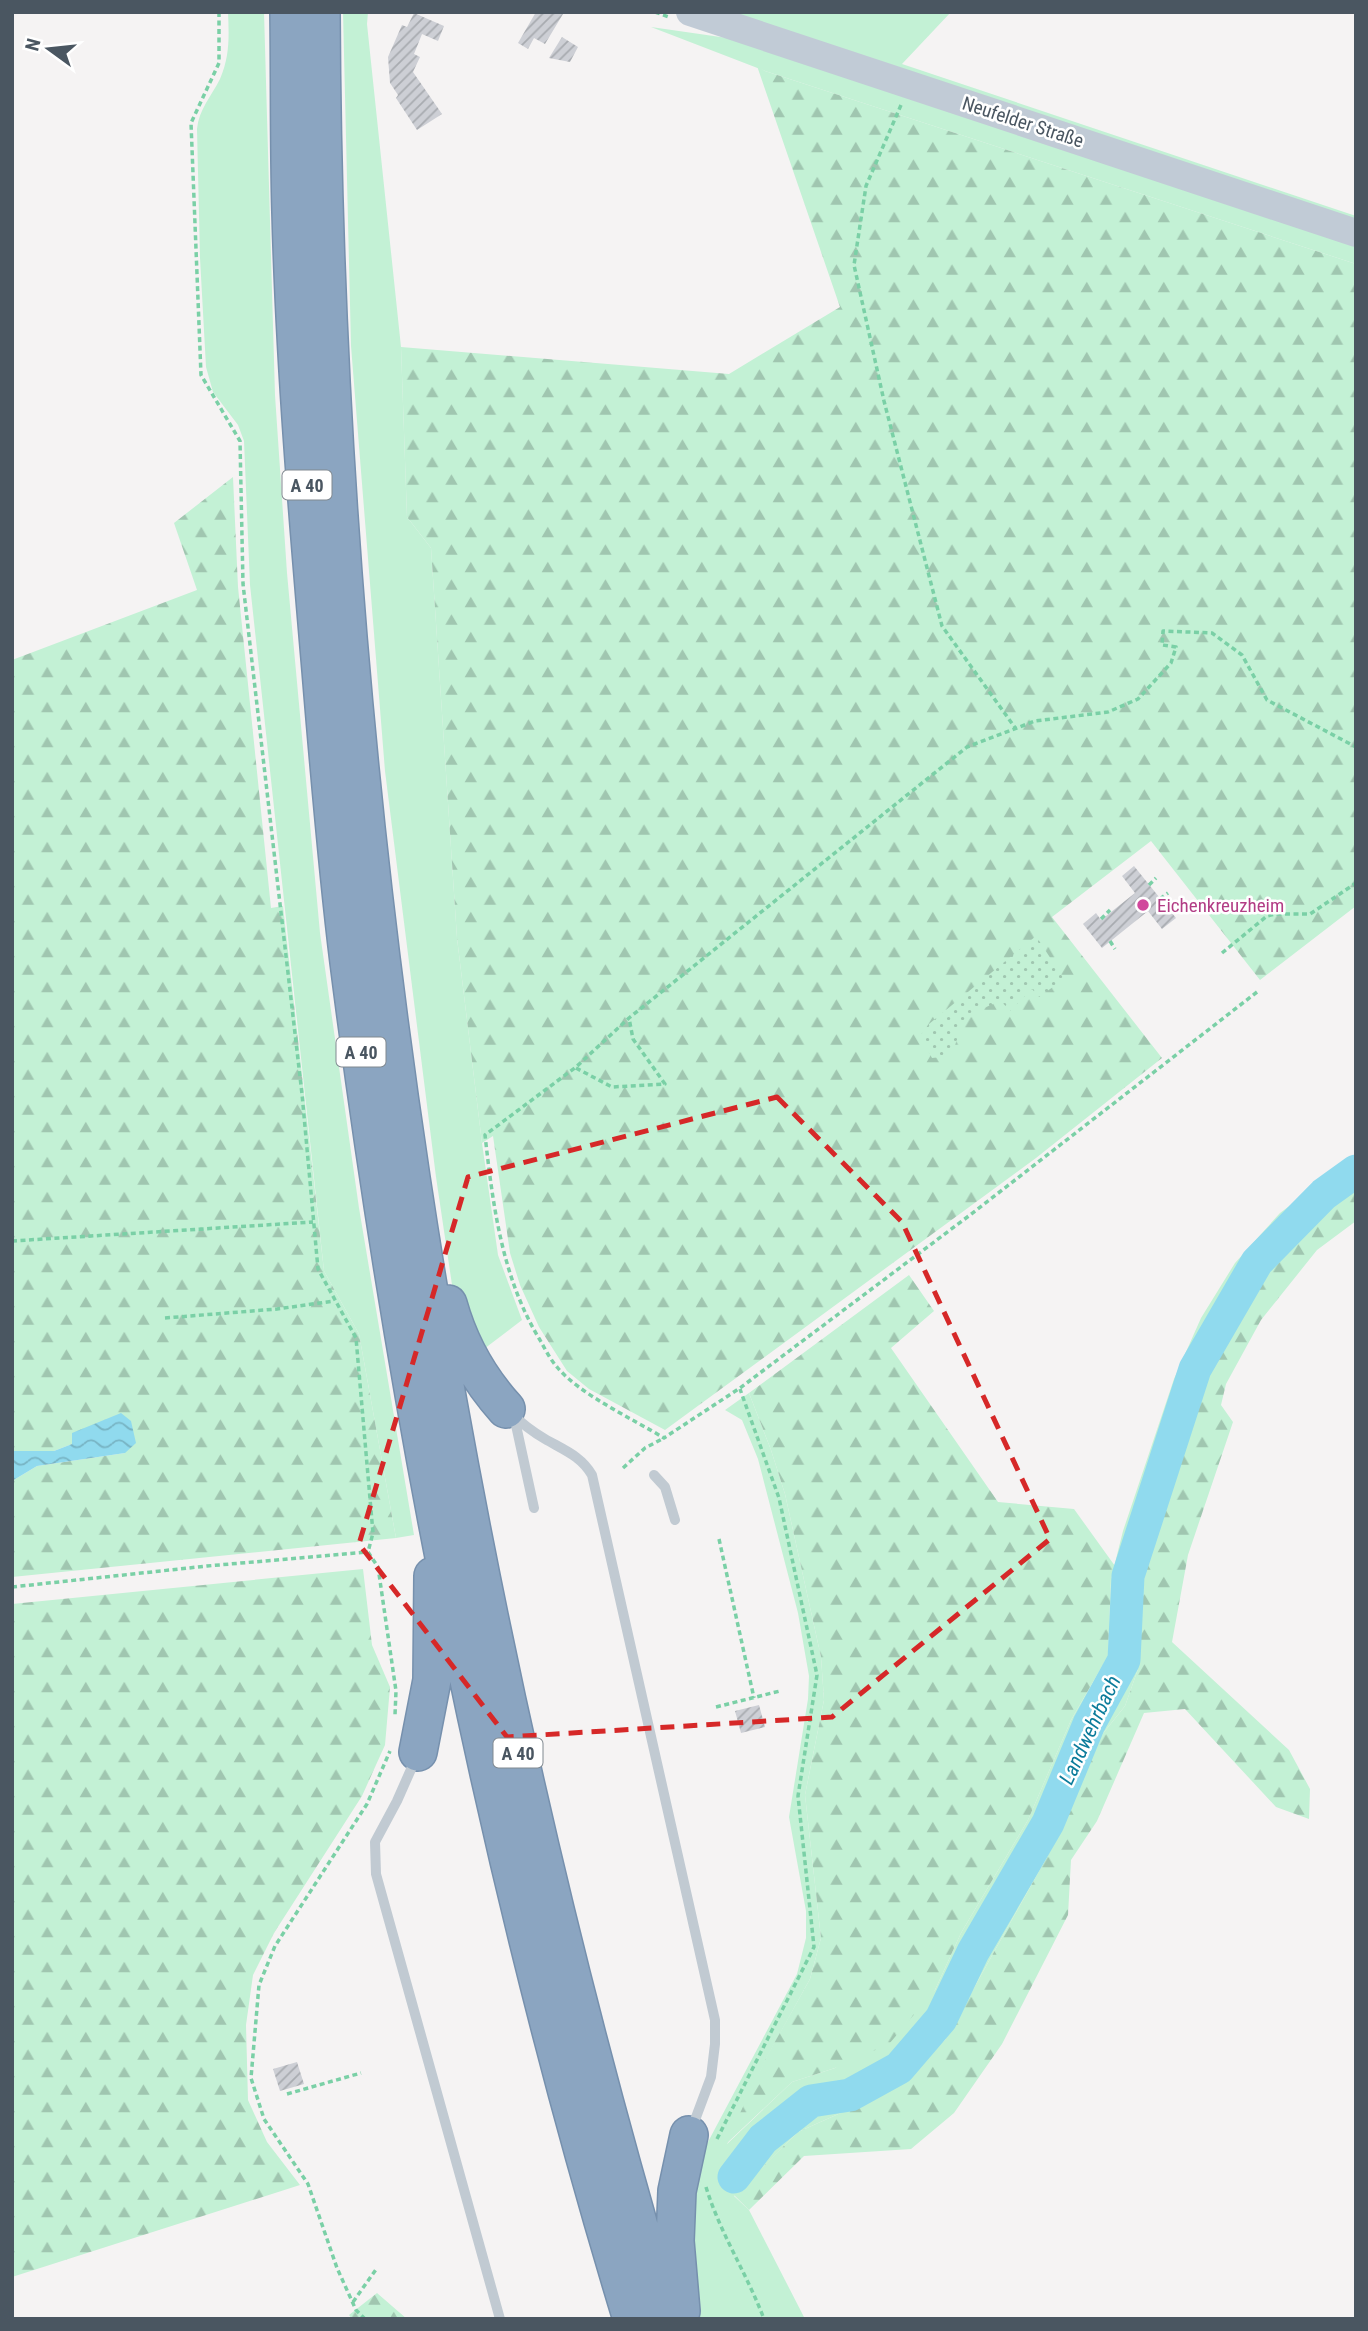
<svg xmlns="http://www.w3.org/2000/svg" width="1368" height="2331" viewBox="0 0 1368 2331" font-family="'Roboto Condensed',sans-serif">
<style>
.grass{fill:#c3f1d5}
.forest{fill:url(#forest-firs)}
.park{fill:url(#park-dots)}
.water{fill:url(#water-waves)}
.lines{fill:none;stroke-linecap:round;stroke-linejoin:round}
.river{stroke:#90daee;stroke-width:33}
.building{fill:url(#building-hatch)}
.highway-casing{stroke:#7690ad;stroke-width:40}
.path{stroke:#7ad0a6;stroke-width:3.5;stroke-dasharray:5 3.5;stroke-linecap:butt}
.lane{stroke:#c1cad2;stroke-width:10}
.secondary{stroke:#c1cbd6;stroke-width:28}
.highway{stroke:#8ba5c1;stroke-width:37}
.marked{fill:none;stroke:#d62828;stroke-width:5;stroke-dasharray:14 9;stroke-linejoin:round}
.hotel-dot{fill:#d1479c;stroke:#fff;stroke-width:2.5}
.labels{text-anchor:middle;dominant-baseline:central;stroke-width:5;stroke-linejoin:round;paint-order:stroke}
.shield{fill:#fff;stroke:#808990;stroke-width:2}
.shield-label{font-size:18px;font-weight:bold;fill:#4a5661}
.street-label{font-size:19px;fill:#4a5661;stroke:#fff}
.hotel-label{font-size:19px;fill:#b23c85;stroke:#fff;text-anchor:start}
.water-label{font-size:21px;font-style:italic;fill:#0c7c9b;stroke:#fff}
</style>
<defs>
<pattern id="forest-firs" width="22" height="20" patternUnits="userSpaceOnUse" patternTransform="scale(1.75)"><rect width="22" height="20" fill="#c3f1d5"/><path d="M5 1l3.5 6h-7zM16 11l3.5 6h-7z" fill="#a0c6b0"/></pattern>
<pattern id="park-dots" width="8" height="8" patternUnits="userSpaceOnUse" patternTransform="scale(1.75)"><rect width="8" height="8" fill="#c3f1d5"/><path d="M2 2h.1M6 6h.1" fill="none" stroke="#a0c6b0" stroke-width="1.8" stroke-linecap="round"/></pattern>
<pattern id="water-waves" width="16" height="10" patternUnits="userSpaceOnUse" patternTransform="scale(1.75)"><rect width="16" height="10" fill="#90daee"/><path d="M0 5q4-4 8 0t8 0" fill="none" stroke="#78b4c4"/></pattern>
<pattern id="building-hatch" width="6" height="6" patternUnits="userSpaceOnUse" patternTransform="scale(1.75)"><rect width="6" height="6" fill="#cdcfd5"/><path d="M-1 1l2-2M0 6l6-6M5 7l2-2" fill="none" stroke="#a8abb0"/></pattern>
</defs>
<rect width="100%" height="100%" fill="#f5f3f3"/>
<path class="grass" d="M228,12H264L275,395L287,573L320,933L359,1208L414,1535L396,1538L359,1334L324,1271L250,585L244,441L238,425L213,392L206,367L200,258L197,129C199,109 211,97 220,79C230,56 229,36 228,12Z
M343,12H368L367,24L401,347L407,517L431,548L457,938L482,1143L498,1255L522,1320L476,1355L455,1305L436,1177L385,771L351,346Z
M716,12H951L902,64L1356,216V225Z
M651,27L762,43L1356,240V264L765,71Z
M1356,1156V1186L1347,1191L1225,1329L1204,1379L1152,1542L1142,1583L1138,1669L1125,1706L1101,1736L1058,1837L945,2040L872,2099L798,2132L734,2196L749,2210L805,2319H689L683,2224L700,2157L797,1974L806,1938V1911L789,1817L808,1699L809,1676L798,1613L758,1459L742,1420L725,1410L749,1393L771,1450L785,1494L821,1657L824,1700L805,1795L821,1938L810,1979L767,2057L727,2144L792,2082L835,2068L935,1990L961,1933L1028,1820L1071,1720L1108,1656L1111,1579L1123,1531L1174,1379L1201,1318L1235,1263L1280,1213Z"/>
<path class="forest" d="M757,66L765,71L1356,264V906L1260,980L1151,841L1052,917L1162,1058L1036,1158L665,1430L589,1389L567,1371L539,1327L520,1285L510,1253L493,1136L482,1143L457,938L431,548L407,517L401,347L729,374L840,307Z
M233,477L238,587L271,908L283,906L324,1271L359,1334L396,1538L12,1577V1481L37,1466L125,1453L72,1444L54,1451H12V660L197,590L174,523Z
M1356,1186V1221L1317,1250L1261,1320L1226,1384L1221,1405L1233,1422L1188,1555L1172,1642L1289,1750L1310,1789L1309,1819L1276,1807L1185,1709L1144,1713L1097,1821L1071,1860L1068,1915L1002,2044L954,2113L911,2149L804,2156L749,2210L734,2195L798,2132L872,2099L945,2040L1058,1837L1101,1736L1125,1706L1138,1669L1142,1583L1152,1542L1204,1379L1225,1329L1258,1276L1298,1230Z
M909,1275L934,1311L891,1348L998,1502L1074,1509L1115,1566L1111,1579L1108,1656L1071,1720L1028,1820L961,1933L935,1990L889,2044L835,2068L792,2082L725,2145L767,2056L810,1979L821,1938L805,1795L824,1700L821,1657L785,1494L771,1450L749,1393Z
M363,1569L372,1645L390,1687L385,1745L362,1796L274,1933L253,1975L246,2025L248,2100L267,2142L300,2185L12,2277V1604Z
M377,2293L407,2319H352L349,2315Z"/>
<path class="park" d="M1036,936L1064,979L1039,997L1032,989L1010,1011L1001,1001C968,1013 961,1022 952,1056L932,1058L920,1036L929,1024Z"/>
<path class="water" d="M121,1413L131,1421L136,1443L125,1453L37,1466L12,1481V1451H54L72,1444V1433Z"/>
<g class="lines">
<path class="river" d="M734,2177L763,2139L811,2101L850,2095L899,2068L941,2019L973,1952L1048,1823L1089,1724L1124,1660L1128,1576L1195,1369L1257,1262L1324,1194L1356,1171"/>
</g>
<path class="building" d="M536,12L563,14L545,44L534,38L528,49L518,43Z
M414,13L444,26L438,41L422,34L414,54L420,57L413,72L442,114L417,130L396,98L398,95L390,83L388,57L402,25L407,27Z
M562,37L578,47L570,62L549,58Z
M1134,866L1176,918L1162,929L1148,911L1102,948L1083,924L1096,913L1101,920L1135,893L1122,876Z
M759,1705L765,1727L741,1733L735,1711Z
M297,2062L304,2084L280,2091L273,2069Z"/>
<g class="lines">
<g class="highway-casing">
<path id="highway" d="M289,12C290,79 289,146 291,212C295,365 308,518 321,670C329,767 337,865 349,962C407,1418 498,1879 632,2319
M321,12C324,793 443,1571 666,2319
M448,1304C459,1344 478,1378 506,1409
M418,1752L432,1680L433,1576
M681,2311L675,2241L677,2191L689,2135"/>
</g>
<path class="path" d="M219,12V63L191,123L201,375L240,441L243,584L302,1094L318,1269L356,1338L373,1533L368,1552L378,1567L396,1691L395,1715
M655,12L669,17
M901,105L866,186L854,265L884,401L942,626L1016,729
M1149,885L1156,878
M1160,899L1168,893
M1101,919L1110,910
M1110,941L1115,949
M1222,953L1267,916L1275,914H1310L1356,883
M1257,992L970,1215L740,1388L664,1438C633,1419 579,1394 557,1367C550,1359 545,1349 540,1340C502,1278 493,1206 485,1135L576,1067L629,1018L967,747L1035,721L1108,712L1138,699L1171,663L1176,647L1162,645L1163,631L1212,633L1242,655L1267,700L1356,747
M576,1068L612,1087L665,1084L633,1039L629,1018
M12,1241L313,1222
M165,1318L277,1309L334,1301
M623,1468L645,1448L664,1438
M719,1539L754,1698
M12,1587L207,1566L368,1552
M716,1707L780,1691
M287,2094L361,2073
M717,2139L814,1947L798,1796L817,1675L779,1498L740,1389
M706,2187C720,2233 747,2274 764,2319
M353,2302L377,2268
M365,2319L356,2310L337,2268L308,2184L264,2119L251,2078L259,1985L275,1946L367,1804L390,1751"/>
<path class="lane" d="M510,1412C520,1422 533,1432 545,1439C564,1450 581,1456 592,1475L715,2020V2044L711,2077L692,2128
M514,1416L534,1508
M654,1475L665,1487L675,1520
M416,1758L397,1801L375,1842L376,1874L500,2319"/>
<path class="secondary" d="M690,12L1356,233"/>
<use href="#highway" class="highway"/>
</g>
<path class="marked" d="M777,1097L902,1222L1050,1539L832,1717L507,1737L359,1544L468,1177Z"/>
<circle class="hotel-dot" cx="1143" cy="905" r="7"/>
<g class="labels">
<g class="shield">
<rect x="282.5" y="470.5" width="49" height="29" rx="5"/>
<rect x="336.5" y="1037.5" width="49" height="29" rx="5"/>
<rect x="493.5" y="1738.5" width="49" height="29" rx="5"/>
</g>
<g class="shield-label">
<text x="307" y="485">A 40</text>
<text x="361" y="1052">A 40</text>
<text x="518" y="1753">A 40</text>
</g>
<g class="street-label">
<text transform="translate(1023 122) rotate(18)">Neufelder Straße</text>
</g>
<g class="hotel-label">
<text x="1157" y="905">Eichenkreuzheim</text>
</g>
<g class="water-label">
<text transform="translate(1090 1730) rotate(-65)">Landwehrbach</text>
</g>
</g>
<rect width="1368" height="2331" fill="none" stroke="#4a5661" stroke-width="28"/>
<g transform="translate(49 49) rotate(285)" stroke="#ffffff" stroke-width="5" paint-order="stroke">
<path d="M0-5L12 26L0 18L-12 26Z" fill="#4a5661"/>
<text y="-10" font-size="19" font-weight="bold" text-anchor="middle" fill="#4a5661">N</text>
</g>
</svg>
